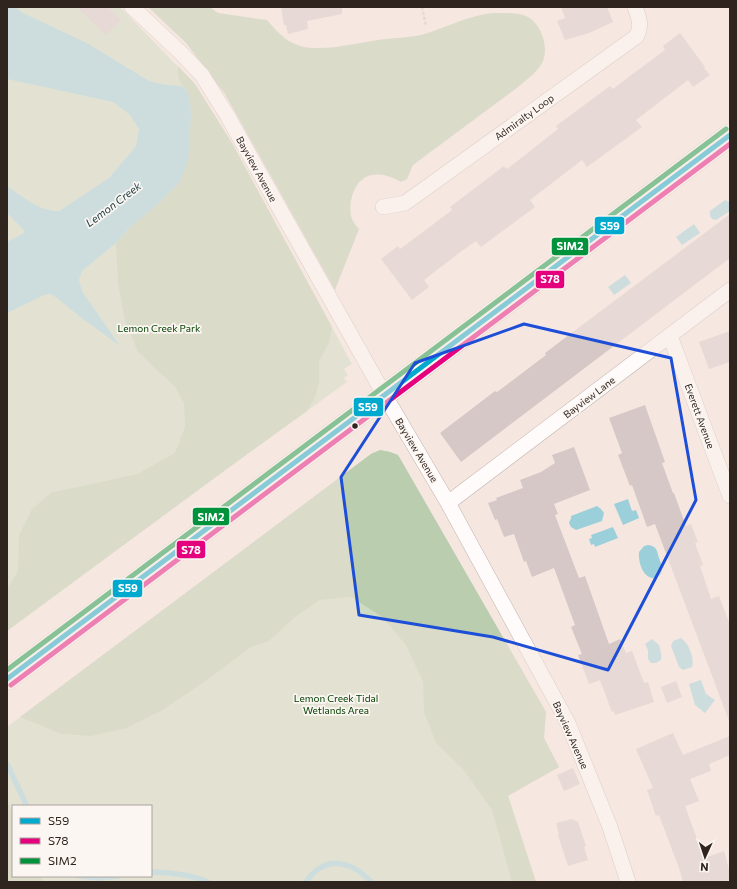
<svg xmlns="http://www.w3.org/2000/svg" width="737" height="889" viewBox="0 0 737 889" font-family="Commissioner,sans-serif">
<style>
.green{fill:#cddcc2;fill-rule:evenodd}
.forest{fill:#bbcdaf}
.water{fill:#9bd0da}
.lines{fill:none;stroke-linecap:round;stroke-linejoin:round}
.stream{stroke:#9bd0da;stroke-width:5.5}
.building{fill:#d5c8c7}
.street-casing{stroke:#bfb3ac;stroke-width:16}
.primary-casing{stroke:#bfb3ac;stroke-width:23}
.path{stroke:#cfcac6;stroke-width:2.5;stroke-dasharray:3 2;stroke-linecap:butt}
.street{stroke:#fefbfa;stroke-width:15}
.primary{stroke:#fefbfa;stroke-width:22}
.bus-1-casing{stroke:#fcf6f2;stroke-width:8}
.bus-2-casing{stroke:#fcf6f2;stroke-width:8}
.bus-3-casing{stroke:#fcf6f2;stroke-width:8}
.bus-1{stroke:#00a9ce;stroke-width:5}
.bus-2{stroke:#e5007d;stroke-width:5}
.bus-3{stroke:#00933c;stroke-width:5}
.marked{fill:none;stroke:#1d4ed8;stroke-width:3;stroke-linejoin:round}
.bus-dot{fill:#30241e;stroke:#fcf6f2;stroke-width:1.5}
.labels{text-anchor:middle;dominant-baseline:central;stroke-width:3.5;stroke-linejoin:round;paint-order:stroke}
.street-label{font-size:10px;fill:#30241e;stroke:#fcf6f2}
.park-label{font-size:10px;fill:#004100;stroke:#fcf6f2}
.water-label{font-size:11px;font-style:italic;fill:#133941;stroke:#fcf6f2}
.line-badge{stroke:#fcf6f2;stroke-width:1.5}
.badge-label{font-size:11px;text-anchor:middle;font-weight:bold;fill:#fff}
</style>
<rect width="100%" height="100%" fill="#f5e7e0"/>
<path class="green" d="M7,7H120L195,84L232,143L352,364L344,369L348,375L344,378L347,382L224,471L7,631Z
M380,450L390,452L398,455L546,712L544,738L559,767L508,795L536,882H7V727L371,454ZM13,806H151V876H13Z"/>
<path class="forest" d="M148,7H210L218,13L267,20C275,29 283,39 295,44C317,54 355,43 378,40C392,38 407,38 421,35C443,29 469,15 493,13C503,13 517,12 526,16C540,22 548,44 544,58C541,70 527,79 518,87L413,165L407,179L401,182C392,177 382,173 372,175C354,178 347,204 352,219C353,222 356,226 359,229L335,290L225,94L186,43Z
M178,66L195,84L232,143L332,327L329,343L319,361V383L315,397L307,411L224,471L7,631V589L18,571L19,535L32,509L52,492L78,487L137,474L175,453L185,427L184,404L176,388L138,352L125,321L118,283L116,243L188,161L189,138L187,90C178,83 178,76 178,66Z
M380,450L390,452L398,455L546,712L544,738L559,767L508,796L536,882H512L492,810L463,769L436,743L424,712L423,682L406,645L381,616L351,597L320,600L295,617L269,641L251,647L207,680L161,711L127,728L91,736L61,734L20,717L371,454Z
M7,800L13,814V876H40L44,882H7Z"/>
<path class="water" d="M7,7H16L21,12L87,43L149,81L160,84L181,86L187,90L190,101L191,115L188,161L180,182L159,203L128,229L116,243L82,271L79,280L82,291L120,346L83,319L54,296L50,294L44,295L7,313V242L24,233V230L7,213V186C22,196 40,212 59,211L109,178L136,146L139,129L130,115L113,102L7,79Z
M725,200L730,202V211L716,220L712,219L710,216V211Z
M694,224L700,233L682,245L676,237Z
M625,275L631,283L614,295L608,287Z
M628,499L632,511L636,510L639,518L623,525L614,504Z
M597,506L601,509L604,513L602,521L576,530L571,527L569,523L571,518V516Z
M613,527L618,538L595,547L594,544L591,545L589,539L592,538L591,535Z
M648,545C657,546 657,551 659,558C661,564 664,568 661,574L656,578C643,580 638,562 639,552L644,546Z
M681,638C688,642 695,658 692,667L683,670L679,667L671,646L673,641Z
M652,639L659,645C660,648 662,656 661,660L656,663H651L648,659V650L645,644Z
M701,680L706,694L715,700L705,713L695,705L689,684Z"/>
<g class="lines">
<path class="stream" d="M7,764L27,806
M151,872C170,873 190,874 208,882
M79,876L99,878L119,876
M306,882C324,855 351,860 371,882"/>
</g>
<path class="building" d="M77,7H108L121,20L106,35Z
M281,7H342V14L307,21L308,29L288,34L286,25H284Z
M561,7H607L613,22L589,33L565,40L557,21L565,18Z
M680,33L705,67L704,68L710,75L693,87L688,80L636,120L642,127L587,167L582,160L530,200L535,207L481,247L476,241L463,250L424,280L429,287L412,300L381,259L398,246L400,249L427,229L452,210L450,207L504,166L507,169L520,159L558,129L556,126L610,86L613,89L626,79L665,50L663,46Z
M730,214V258L461,462L440,433L495,391L497,392L546,355L545,353Z
M730,331V362L709,369L699,342Z
M645,405L665,462L662,463L673,493H674L686,526L691,524L698,542L695,543L703,565L700,566L711,599L719,596L730,625V720L729,721L655,524L647,527L632,485L630,486L618,455L622,453L609,418Z
M574,447L590,490L554,504L558,514L555,515L579,578L585,576L609,644L620,639L626,653L632,651L644,683L648,682L654,702L615,715L614,711L612,712L600,680L589,684L578,655L582,654L571,627L575,625L554,568L532,577L526,561L524,562L514,534L504,537L497,519L495,520L488,503L497,500L496,498L523,488L520,480L541,472L555,463L552,455Z
M676,681L682,697L667,703L661,687Z
M673,733L683,755L730,736V755L709,764L711,771L690,779L699,801L685,806L704,858L724,851L730,873V880L721,882H683L679,868L659,815L656,816L647,790L653,788L636,749Z
M573,768L580,784L564,791L557,775Z
M572,819L578,822L586,846L584,847L588,860L568,866L558,835L559,834L556,823Z"/>
<g class="lines">
<g class="street-casing">
<path id="street" d="M132,7L180,52L202,75L227,115L385,396L448,503L568,723L610,827L628,882
M383,207L405,203L637,36C642,25 639,18 635,7
M670,336L730,496
M448,503L730,290"/>
</g>
<g class="primary-casing">
<path id="primary" d="M7,679L730,135"/>
</g>
<path class="path" d="M422,7L426,26"/>
<use href="#street" class="street"/>
<use href="#primary" class="primary"/>
<g class="bus-1-casing">
<path id="bus-1" d="M7,679L730,135"/>
</g>
<g class="bus-2-casing">
<path id="bus-2" d="M11,685L730,144"/>
</g>
<g class="bus-3-casing">
<path id="bus-3" d="M7,670L726,129"/>
</g>
<use href="#bus-1" class="bus-1"/>
<use href="#bus-2" class="bus-2"/>
<use href="#bus-3" class="bus-3"/>
</g>
<path d="M0 0H737V889H0ZM524,324L671,358L696,500L608,670L493,637L359,615L341,477L415,363Z" fill="#f5e7e0" fill-opacity=".55" fill-rule="evenodd"/>
<path class="marked" d="M524,324L671,358L696,500L608,670L493,637L359,615L341,477L415,363Z"/>
<circle class="bus-dot" cx="355" cy="426" r="3.5"/>
<g class="labels">
<g class="street-label">
<text transform="translate(524 117) rotate(-36)">Admiralty Loop</text>
<text transform="translate(257 169) rotate(61)">Bayview Avenue</text>
<text transform="translate(589 397) rotate(-37)">Bayview Lane</text>
<text transform="translate(700 416) rotate(70)">Everett Avenue</text>
<text transform="translate(417 450) rotate(59)">Bayview Avenue</text>
<text transform="translate(571 735) rotate(66)">Bayview Avenue</text>
</g>
<g class="park-label">
<text x="159" y="328">Lemon Creek Park</text>
<text x="336" y="698">Lemon Creek Tidal<tspan x="336" dy="12">Wetlands Area</tspan></text>
</g>
<g class="water-label">
<text transform="translate(113 204) rotate(-37)">Lemon Creek</text>
</g>
</g>
<g class="line-badge">
<rect x="594" y="216" width="31" height="19" rx="4" fill="#00a9ce"/>
<rect x="551" y="237" width="38" height="19" rx="4" fill="#00933c"/>
<rect x="535" y="270" width="30" height="19" rx="4" fill="#e5007d"/>
<rect x="353" y="397" width="31" height="20" rx="4" fill="#00a9ce"/>
<rect x="192" y="507" width="38" height="19" rx="4" fill="#00933c"/>
<rect x="176" y="540" width="30" height="19" rx="4" fill="#e5007d"/>
<rect x="112" y="579" width="31" height="19" rx="4" fill="#00a9ce"/>
</g>
<g class="badge-label">
<text x="610" y="230">S59</text>
<text x="570" y="250">SIM2</text>
<text x="550" y="283">S78</text>
<text x="368" y="411">S59</text>
<text x="211" y="521">SIM2</text>
<text x="191" y="554">S78</text>
<text x="128" y="592">S59</text>
</g>
<rect width="737" height="889" fill="none" stroke="#30241e" stroke-width="16"/>
<rect x="12" y="805" width="140" height="72" fill="#fcf6f2" stroke="#aaa29d"/>
<rect x="20" y="818" width="20" height="6" fill="#00a9ce" stroke="#aaa29d"/>
<text x="48" y="825" font-size="12" fill="#30241e">S59</text>
<rect x="20" y="838" width="20" height="6" fill="#e5007d" stroke="#aaa29d"/>
<text x="48" y="845" font-size="12" fill="#30241e">S78</text>
<rect x="20" y="858" width="20" height="6" fill="#00933c" stroke="#aaa29d"/>
<text x="48" y="865" font-size="12" fill="#30241e">SIM2</text>
<g transform="translate(705 857) rotate(183)" stroke="#fcf6f2" stroke-width="3" paint-order="stroke">
<path d="M0-3L7 15L0 10L-7 15Z" fill="#30241e"/>
<text y="-6" font-size="11" font-weight="bold" text-anchor="middle" fill="#30241e">N</text>
</g>
</svg>
